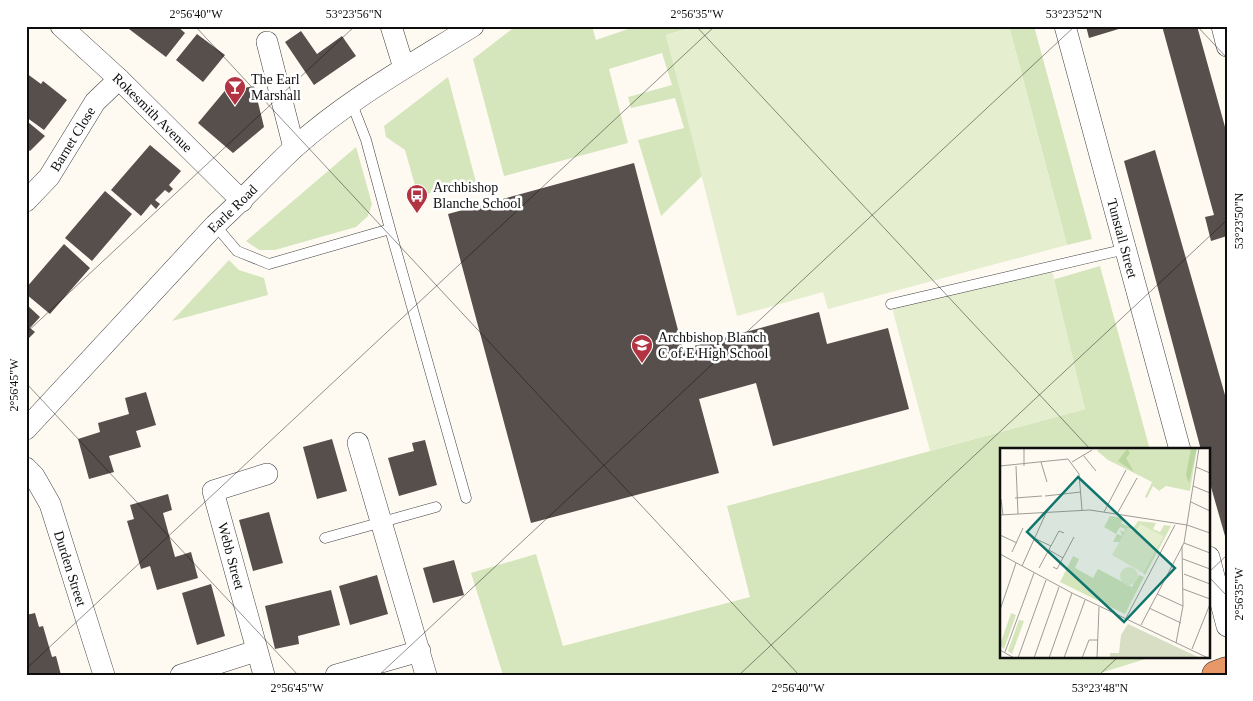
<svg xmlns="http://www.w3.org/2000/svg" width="1253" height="701" viewBox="0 0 1253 701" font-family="Georgia,serif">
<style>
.green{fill:#d5e6bd}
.pitch{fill:#e5eece}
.building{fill:#564f4c}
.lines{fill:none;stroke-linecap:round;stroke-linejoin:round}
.lane-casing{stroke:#414141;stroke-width:11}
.street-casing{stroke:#414141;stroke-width:22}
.highway-casing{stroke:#1f1f1f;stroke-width:29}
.lane{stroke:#fff;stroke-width:10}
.street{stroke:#fff;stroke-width:21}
.highway{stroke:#e79866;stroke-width:28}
.ticks{fill:none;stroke:#0e0e0e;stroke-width:1;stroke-opacity:0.45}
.labels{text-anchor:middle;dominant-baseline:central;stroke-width:5;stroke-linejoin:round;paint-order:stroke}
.poi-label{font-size:14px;fill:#0e0e0e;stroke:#fff;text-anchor:start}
.street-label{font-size:14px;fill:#0e0e0e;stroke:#fff}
.inset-road{fill:none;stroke:#9e9c96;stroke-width:1}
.view{fill:#0f766e;fill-opacity:0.15;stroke:#0f766e;stroke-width:2.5}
.inset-edge{fill:none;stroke:#0e0e0e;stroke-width:2.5}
.neatline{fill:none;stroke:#0e0e0e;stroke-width:2}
.ticks-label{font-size:12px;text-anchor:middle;fill:#0e0e0e}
</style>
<rect width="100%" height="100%" fill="#fefaf1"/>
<path class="green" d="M516,26H592L596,40L637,26H697L666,35L703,175L661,216L638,140L684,128L675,98L631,108L628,97L672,85L662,53L609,69L628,143L504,176L473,59Z
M1009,26H1034L1092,239L1067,245Z
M448,77L476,182L418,196L405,150L386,137L384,126Z
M356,147L372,204L368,216L356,227L275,250H259L246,241Z
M229,260L239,270L264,278L268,295L172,321Z
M1100,266L1150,450H1002V657H1152L1094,675H503L471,573L536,554L563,646L750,597L727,506L1085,409L1052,280Z"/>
<path class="pitch" d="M697,26H1009L1067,245L828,309L823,292L737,316L666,35Z
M1051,266L1085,409L930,451L891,304Z"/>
<path class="building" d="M131,26H177L185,33L166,57L129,29Z
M1086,26H1121L1122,28L1089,38Z
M1162,26H1197L1227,134V236L1211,241L1205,217L1214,215Z
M301,31L317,54L342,36L356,56L314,85L285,42Z
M197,34L225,55L203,82L176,60Z
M26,73L41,84L43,81L67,100L44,130L26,117Z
M254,86L264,127L233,153L198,123L228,87L234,90Z
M28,122L45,136L30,151L26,148Z
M150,145L181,171L169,185L173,189L169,193L165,190L155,200L160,204L156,209L151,204L141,216L111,190Z
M1155,150L1227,402V543L1209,480V450H1201L1124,161Z
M634,163L683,349L819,312L827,344L888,328L909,409L773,446L756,383L699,399L719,473L531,523L448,214Z
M105,191L132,214L92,261L65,238Z
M64,244L90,268L50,314L26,294V288Z
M26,304L40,317L30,328L35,332L26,341Z
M146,392L156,425L136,431L141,447L109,456L114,472L89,479L78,439L100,432L98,423L129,414L125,398Z
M332,439L347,491L317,499L303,447Z
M425,440L437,485L399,496L388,458L414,451L412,443Z
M168,494L172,510L163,513L175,557L191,552L198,578L157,590L150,566L141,569L127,521L134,519L130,505Z
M269,512L283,563L253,571L239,520Z
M454,560L464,595L433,603L423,568Z
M377,575L388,614L350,625L339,586Z
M211,584L225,636L197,645L182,593Z
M331,590L340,625L298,636L299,644L275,649L265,606Z
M35,613L39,627L43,626L52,657L56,656L61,675H26V615Z"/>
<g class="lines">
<g class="lane-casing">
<path id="lane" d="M215,225L237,251L269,264L390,229L366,140L352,104
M390,229L466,498
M891,304L1126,249
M325,538L436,507"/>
</g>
<g class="street-casing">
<g id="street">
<path id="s1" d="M61,26L119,79L242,201"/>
<path d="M391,26L404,68"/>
<path id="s2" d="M1065,26L1180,450"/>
<path d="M1222,26L1227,46"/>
<path d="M267,42L294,148"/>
<path id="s3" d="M26,201L49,177L95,102L119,79"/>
<path id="s4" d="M26,429L215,225C242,201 267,173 294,148C347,100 412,64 473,26"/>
<path d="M358,443L426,675"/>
<path id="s5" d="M26,468L34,476L50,504L104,675"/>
<path d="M1209,557L1227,626"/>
<path d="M181,675L256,651"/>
<path d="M264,675L213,491L267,474"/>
<path d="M336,675L420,651"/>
</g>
</g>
<g class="highway-casing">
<path id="highway" d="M1216,675L1227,671"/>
</g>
<use href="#lane" class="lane"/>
<use href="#street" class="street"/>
<use href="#highway" class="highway"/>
</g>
<path class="ticks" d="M195,26L799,675M696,26L1091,450M1197,26L1227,58M26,333L355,26M26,383L298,675M1209,572L1227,555M1209,577L1227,596M26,669L715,26M379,675L1075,26M739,675L1227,220M1099,675L1118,657"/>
<defs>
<g id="bar-pin" transform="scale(1.125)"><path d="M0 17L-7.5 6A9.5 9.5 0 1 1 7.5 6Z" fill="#b23341" stroke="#fff"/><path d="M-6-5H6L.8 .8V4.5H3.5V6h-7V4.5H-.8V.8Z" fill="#fff"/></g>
<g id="bus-pin" transform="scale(1.125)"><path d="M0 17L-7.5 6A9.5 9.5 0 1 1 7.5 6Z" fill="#b23341" stroke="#fff"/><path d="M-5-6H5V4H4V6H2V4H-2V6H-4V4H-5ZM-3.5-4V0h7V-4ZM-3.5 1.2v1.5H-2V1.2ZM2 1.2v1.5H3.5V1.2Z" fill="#fff"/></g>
<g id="school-pin" transform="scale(1.125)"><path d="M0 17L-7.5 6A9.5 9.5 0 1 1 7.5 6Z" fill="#b23341" stroke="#fff"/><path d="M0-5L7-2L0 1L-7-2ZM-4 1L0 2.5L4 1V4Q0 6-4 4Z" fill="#fff"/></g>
</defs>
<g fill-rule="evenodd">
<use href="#bar-pin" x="235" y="87"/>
<use href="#bus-pin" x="417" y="195"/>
<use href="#school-pin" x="642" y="345"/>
</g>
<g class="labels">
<g class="poi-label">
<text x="251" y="79">The Earl<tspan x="251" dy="16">Marshall</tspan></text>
<text x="433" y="187">Archbishop<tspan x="433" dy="16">Blanche School</tspan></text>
<text x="658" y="337">Archbishop Blanch<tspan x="658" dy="16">C of E High School</tspan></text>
</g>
<g class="street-label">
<text stroke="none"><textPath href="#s1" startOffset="126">Rokesmith Avenue</textPath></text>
<text stroke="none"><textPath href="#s3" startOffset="78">Barnet Close</textPath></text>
<text stroke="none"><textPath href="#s4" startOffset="302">Earle Road</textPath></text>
<text stroke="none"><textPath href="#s2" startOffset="220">Tunstall Street</textPath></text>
<text transform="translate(231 556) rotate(75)">Webb Street</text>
<text stroke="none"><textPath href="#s5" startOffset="111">Durden Street</textPath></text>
</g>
</g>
<g transform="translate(1000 448)">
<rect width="210" height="210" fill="#fefaf1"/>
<path d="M100,0H197L190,43L166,38L159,43L153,38L147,50L145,49L152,34L108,12L97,3ZM110,68L124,70L121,75L127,78L134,79L138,73L156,75L153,81L160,84L164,77L171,78L145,127L143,125L163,88L127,80L120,94H113L117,86L122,88L120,82L124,84L125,81L120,79L116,86L104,79ZM73,108L79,111L75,120L93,130L98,121L132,139L139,127L144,129L125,166L60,134ZM11,165L16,167L4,201L0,197ZM19,172L24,173L12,206L8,203Z" fill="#d5e6bd"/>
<path d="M191,0H197L189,35L186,27ZM127,1L130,5L126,10L134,24L118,13Z" fill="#bad59e"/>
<path d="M128,176L200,210H110V205H119L121,187Z" fill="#d7dec3"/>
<path d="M140,76L163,88L143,125L112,107L127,80L135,84ZM120 128a9 9 0 1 1 18 0a9 9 0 1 1-18 0Z" fill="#e5eece"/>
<path class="inset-road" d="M24,0V18M83,7L96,23M41,14L47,34M72,14L92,2M0,18L68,11L79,26L82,62M16,18L18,66M196,19L210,25M193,38L210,45M45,48L81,44M15,50L42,48M1,51L3,67M191,54L210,63M104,64L126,22M117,66L137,30M0,67L90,62L187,77L210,85M0,87L17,95M36,91L51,98M184,95L210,105M49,102L63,110M12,104L23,80M0,106L72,145L208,210M183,111L210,121M22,118L46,65M53,119L57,121L74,89M39,120L59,83L64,85M184,126L210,136M183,141L210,151M157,146L183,158M149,160L181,175M0,162L16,115M126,170L175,77M141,177L184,95L199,0M176,195L183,158L182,98M192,201L210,156M0,202L14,210M5,204L34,125M18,210L46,132M34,210L59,139M49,210L72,145M64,210L85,152M82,210L89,192H98M97,210L99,159"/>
<path class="view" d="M78,29L175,120L124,174L27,84Z"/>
<rect width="210" height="210" class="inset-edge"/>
</g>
<rect width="1253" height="701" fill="none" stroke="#ffffff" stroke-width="55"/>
<rect x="28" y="28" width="1198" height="646" class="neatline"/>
<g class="ticks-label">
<text x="196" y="18">2°56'40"W</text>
<text x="354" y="18">53°23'56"N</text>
<text x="697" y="18">2°56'35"W</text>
<text x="1074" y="18">53°23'52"N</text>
<text transform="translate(1239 221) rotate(-90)" y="4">53°23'50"N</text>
<text transform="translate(14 385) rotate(-90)" y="4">2°56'45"W</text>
<text transform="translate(1239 594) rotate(-90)" y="4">2°56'35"W</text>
<text x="297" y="692">2°56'45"W</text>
<text x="798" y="692">2°56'40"W</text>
<text x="1100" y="692">53°23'48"N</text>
</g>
</svg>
